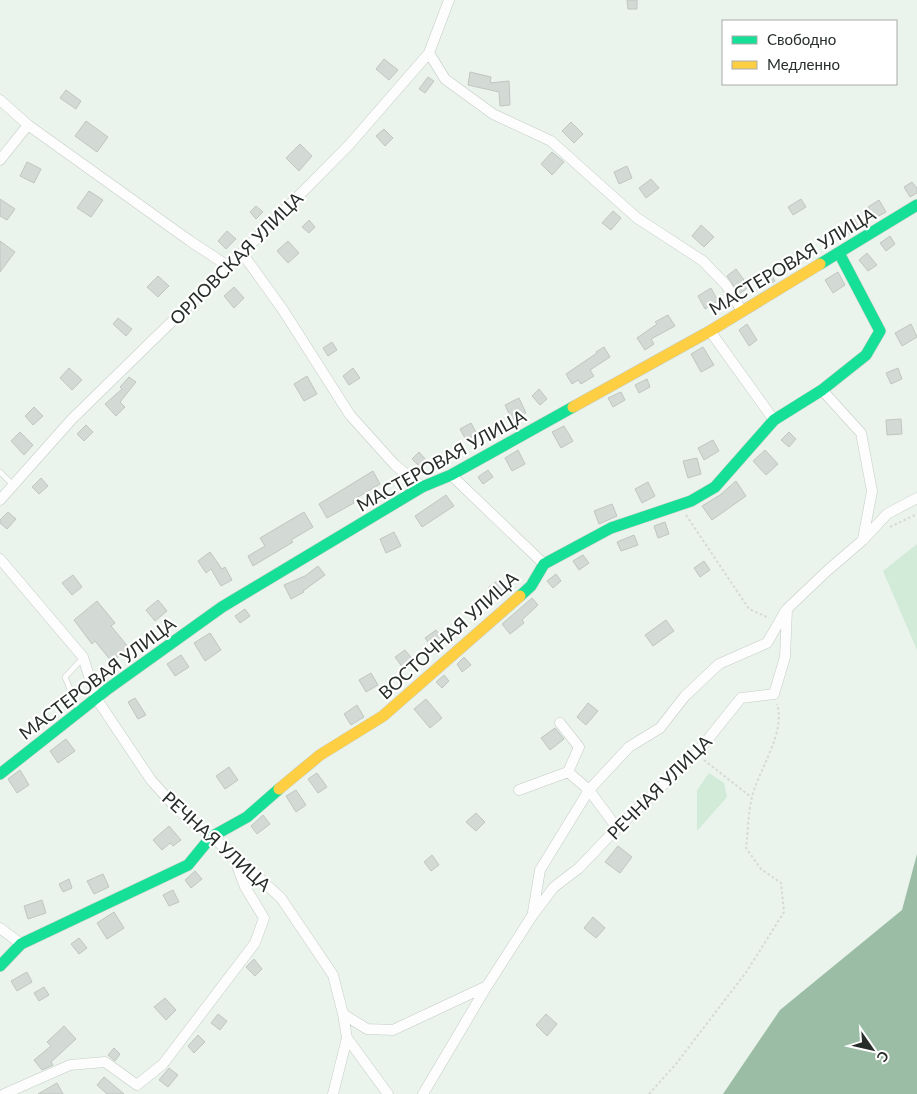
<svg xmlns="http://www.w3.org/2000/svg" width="917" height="1094" viewBox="0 0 917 1094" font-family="Lato,sans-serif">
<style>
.green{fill:#d1ebd8}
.water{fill:#9cbda5}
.building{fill:#d3dad5;stroke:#c0c6c1}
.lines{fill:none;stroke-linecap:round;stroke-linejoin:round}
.lane-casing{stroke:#c5ccc7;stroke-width:6}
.street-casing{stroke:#c5ccc7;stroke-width:11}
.fast-casing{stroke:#c5ccc7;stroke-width:12}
.slow-casing{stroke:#c5ccc7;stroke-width:12}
.path{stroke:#d6d9d7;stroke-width:2;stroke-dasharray:2.5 2.5;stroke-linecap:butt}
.lane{stroke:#fcfdfc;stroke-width:5}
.street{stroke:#fcfdfc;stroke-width:10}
.fast{stroke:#16e098;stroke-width:11}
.slow{stroke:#ffcf43;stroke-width:11}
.labels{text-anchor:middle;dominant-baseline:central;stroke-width:4.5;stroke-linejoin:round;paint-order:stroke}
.street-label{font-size:18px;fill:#272d29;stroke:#fff}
</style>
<rect width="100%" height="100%" fill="#eaf3ec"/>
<path class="green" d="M917,544V650L883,571Z
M709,773L724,783L727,797L697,831V790Z"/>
<path class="water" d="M917,854V1094H723L780,1010L902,910Z"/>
<path class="building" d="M627,0H637V9H628Z
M384,59L398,70L389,80L376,69Z
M470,72L491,77L490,83L509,81L510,105L500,106L499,92L468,85Z
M428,77L434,81L425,93L419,89Z
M66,90L81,101L76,109L60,98Z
M86,121L108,137L97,152L75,136Z
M571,122L583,134L574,143L562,131Z
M384,129L393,138L385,146L376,136Z
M300,144L312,156L299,171L286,158Z
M552,152L564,162L552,175L541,164Z
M27,162L41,169L34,183L20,176Z
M627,166L632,178L619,184L614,172Z
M651,179L659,188L646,198L639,188Z
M912,182L917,188V193L910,197L904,187Z
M89,191L103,200L91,217L77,208Z
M0,199L15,209L7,220L0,216Z
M801,199L806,207L793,215L788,207Z
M879,200L886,212L875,218L868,207Z
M256,206L263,212L256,219L250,212Z
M613,211L621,218L611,230L602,223Z
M854,219L860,229L850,235L844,225Z
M309,220L315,227L309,233L302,227Z
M701,225L714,237L704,247L692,236Z
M227,231L236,239L226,249L218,241Z
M890,236L895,244L886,251L880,243Z
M0,241L15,252L0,272Z
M288,241L299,253L288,263L277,251Z
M867,253L877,265L868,271L859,260Z
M797,257L802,264L791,271L786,264Z
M736,269L749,287L739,294L727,276Z
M769,271L775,281L767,286L761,276Z
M838,272L845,285L833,293L825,280Z
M158,276L169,286L158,297L147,287Z
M234,287L244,298L234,308L224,296Z
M711,288L718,301L705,309L698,296Z
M668,315L675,326L651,339L654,344L645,350L637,338L657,324L655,322Z
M118,318L132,329L126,336L113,324Z
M747,324L757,340L749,346L739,330Z
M911,324L917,337L902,346L895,333Z
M332,342L337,350L328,356L323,348Z
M604,347L610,357L590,370L594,376L581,384L578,380L572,384L566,374L597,353L596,352Z
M703,347L714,365L701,372L691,354Z
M69,368L82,380L72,390L60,378Z
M353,368L360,378L349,385L343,376Z
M898,368L902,379L891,384L886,373Z
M307,376L317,394L304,401L294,384Z
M129,377L136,382L120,402L125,407L116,416L105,404L122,389L120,387Z
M647,379L650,387L639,393L635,385Z
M539,389L547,399L540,405L532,396Z
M621,392L625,400L613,407L608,398Z
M519,398L526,413L512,420L505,405Z
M34,407L43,416L33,425L25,416Z
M901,419L902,434L887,435L886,420Z
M471,423L477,434L466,440L460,429Z
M86,425L93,432L84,441L77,434Z
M564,426L573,441L561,448L552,432Z
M20,432L33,445L24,455L11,441Z
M789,432L796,439L789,447L781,440Z
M713,440L719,451L704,460L698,448Z
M518,450L525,464L512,471L505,458Z
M765,450L778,464L766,475L753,461Z
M419,452L427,461L420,467L412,459Z
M697,458L701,474L688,478L683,461Z
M488,470L493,477L483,484L478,477Z
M373,471L380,484L353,500L354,503L327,518L319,504Z
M41,478L48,486L39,494L32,487Z
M736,481L746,496L712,520L702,506L720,495Z
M648,482L655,496L642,503L635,489Z
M446,495L454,506L422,527L415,516Z
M612,504L617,516L599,524L594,511Z
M8,512L16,519L7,529L0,523V520Z
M304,512L313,527L291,540L293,542L253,566L248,556L265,546L260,538Z
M665,522L669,534L658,538L654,526Z
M394,532L401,546L386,553L380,539Z
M634,535L638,545L621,551L617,542Z
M210,552L222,569L225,567L232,580L221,586L211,569L206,573L198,561Z
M583,555L589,563L579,570L573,561Z
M704,561L710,570L700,577L694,568Z
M318,566L325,575L303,591L304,592L291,599L284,585L305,576Z
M556,574L561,581L553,588L547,581Z
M73,575L82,587L72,595L62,583Z
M497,581L506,591L497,598L488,588Z
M532,598L538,605L522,620L524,623L510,634L502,624Z
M158,600L167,611L155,621L146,610Z
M97,601L115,623L111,626L129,648L112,662L95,641L92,644L74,620Z
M245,609L250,616L240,623L235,616Z
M666,620L674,631L653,646L645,635Z
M436,630L445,641L434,650L425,638Z
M210,633L221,650L205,661L194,643Z
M405,650L413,660L403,668L395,657Z
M181,655L189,667L175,676L167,664Z
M464,657L471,665L462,672L457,664Z
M371,673L378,685L366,692L359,680Z
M444,675L449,681L442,688L436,682Z
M135,698L146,715L138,719L128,702Z
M426,699L442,718L430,728L414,709Z
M588,703L598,711L586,725L577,717Z
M357,705L364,717L351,725L344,714Z
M555,728L564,739L550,750L541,738Z
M66,739L75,751L58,763L50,751Z
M229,767L238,780L225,789L216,776Z
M20,770L29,785L17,793L8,779Z
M317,773L327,787L318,793L308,779Z
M296,790L306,805L296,812L286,796Z
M476,813L485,822L476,831L466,822Z
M263,815L270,824L257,834L251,826Z
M169,826L181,840L173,846L170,843L162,850L153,840Z
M618,846L632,857L620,873L605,862Z
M432,855L439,865L431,871L424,862Z
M195,871L202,879L191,888L185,880Z
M103,874L109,887L94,894L87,881Z
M69,879L72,888L63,892L59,884Z
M173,890L179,902L169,906L163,895Z
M42,900L46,913L28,919L24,906Z
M114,912L124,928L107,939L97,923Z
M593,917L605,928L596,938L584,928Z
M79,938L87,948L79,954L71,944Z
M254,959L262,969L255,976L246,967Z
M27,972L32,982L17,991L11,981Z
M44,987L49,995L39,1001L34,993Z
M165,998L176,1010L166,1020L154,1007Z
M218,1014L227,1021L220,1030L211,1023Z
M546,1014L557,1024L547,1036L536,1025Z
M64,1026L76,1039L51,1062L53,1065L42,1070L34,1060L51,1046L47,1042Z
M198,1035L205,1042L194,1053L188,1046Z
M114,1048L120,1054L115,1061L108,1055Z
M169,1068L178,1075L168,1087L159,1080Z
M104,1077L124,1094H107L97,1085Z
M57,1083L63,1094H38Z"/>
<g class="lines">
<g class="lane-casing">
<path id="lane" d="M0,472L13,485
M78,709L65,677L83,658"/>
</g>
<g class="street-casing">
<path id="street" d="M429,53L445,79L493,114L551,141L637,218L703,261L726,285L742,311
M0,100L28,125L190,241L228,266
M0,160L28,125
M242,253L283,310L350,415L395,465L422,487
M710,331L774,420
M822,390L861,433L872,491L863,539
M451,475L544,564
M0,500L72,419L242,253L349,145L429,53L449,0
M0,559L83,657L96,698L151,780L177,809L233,854L281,898L333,975L343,1014L347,1038L333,1094
M560,723L579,747L568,772L589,790L617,828
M519,790L568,772
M533,912L540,870L589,790L629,747L660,728L685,696L719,664L767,643L786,610
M0,928L21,944
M343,1014L367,1029L393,1030L487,986
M347,1038L388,1094
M4,1094L70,1065L105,1062L137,1085L163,1064L255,943L264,918L245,887L234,857
M423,1094L487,986L532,916L554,887L579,868L617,828L696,754L741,698L774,694L785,657L787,609L828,570L863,540L887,514L917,498"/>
</g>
<g class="fast-casing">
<path id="fast" d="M820,264L917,205
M520,596L531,586L544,564L611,528L691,501L715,487L774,420L822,390L866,355L880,331L839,253
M0,774L109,688L222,607L422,487L451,475L573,407
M0,966L21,944L188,865L211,837L247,817L279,789"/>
</g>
<g class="slow-casing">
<path id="slow" d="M573,407L710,331L820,264
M279,789L320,755L383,716L520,596"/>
</g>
<path class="path" d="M686,515L749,609L769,618
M890,527L917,514
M704,760L751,797
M649,1094L676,1064L747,971L784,912L781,883L761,869L746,848C748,832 748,813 752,797C759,769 786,733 777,704"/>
<use href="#lane" class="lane"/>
<use href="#street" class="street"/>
<use href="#fast" class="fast"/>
<use href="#slow" class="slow"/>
</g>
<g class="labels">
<g class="street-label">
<text transform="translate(236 258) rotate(-45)">ОРЛОВСКАЯ УЛИЦА</text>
<text transform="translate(792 261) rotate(-31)">МАСТЕРОВАЯ УЛИЦА</text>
<text transform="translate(441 460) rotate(-29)">МАСТЕРОВАЯ УЛИЦА</text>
<text transform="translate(448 635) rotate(-42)">ВОСТОЧНАЯ УЛИЦА</text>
<text transform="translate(97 678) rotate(-37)">МАСТЕРОВАЯ УЛИЦА</text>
<text transform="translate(659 787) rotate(-45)">РЕЧНАЯ УЛИЦА</text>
<text transform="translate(217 841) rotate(42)">РЕЧНАЯ УЛИЦА</text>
</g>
</g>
<rect x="722" y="20" width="175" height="65" fill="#ffffff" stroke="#a9aba9"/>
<rect x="732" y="36" width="25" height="8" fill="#16e098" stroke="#a9aba9"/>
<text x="767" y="45" font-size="15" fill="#272d29">Свободно</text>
<rect x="732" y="61" width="25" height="8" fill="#ffcf43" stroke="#a9aba9"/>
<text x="767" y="70" font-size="15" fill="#272d29">Медленно</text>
<g transform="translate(872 1049) rotate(124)" stroke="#ffffff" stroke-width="4" paint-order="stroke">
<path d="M0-4L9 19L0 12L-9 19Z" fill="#272d29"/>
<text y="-8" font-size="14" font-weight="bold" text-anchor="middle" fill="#272d29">С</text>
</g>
</svg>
